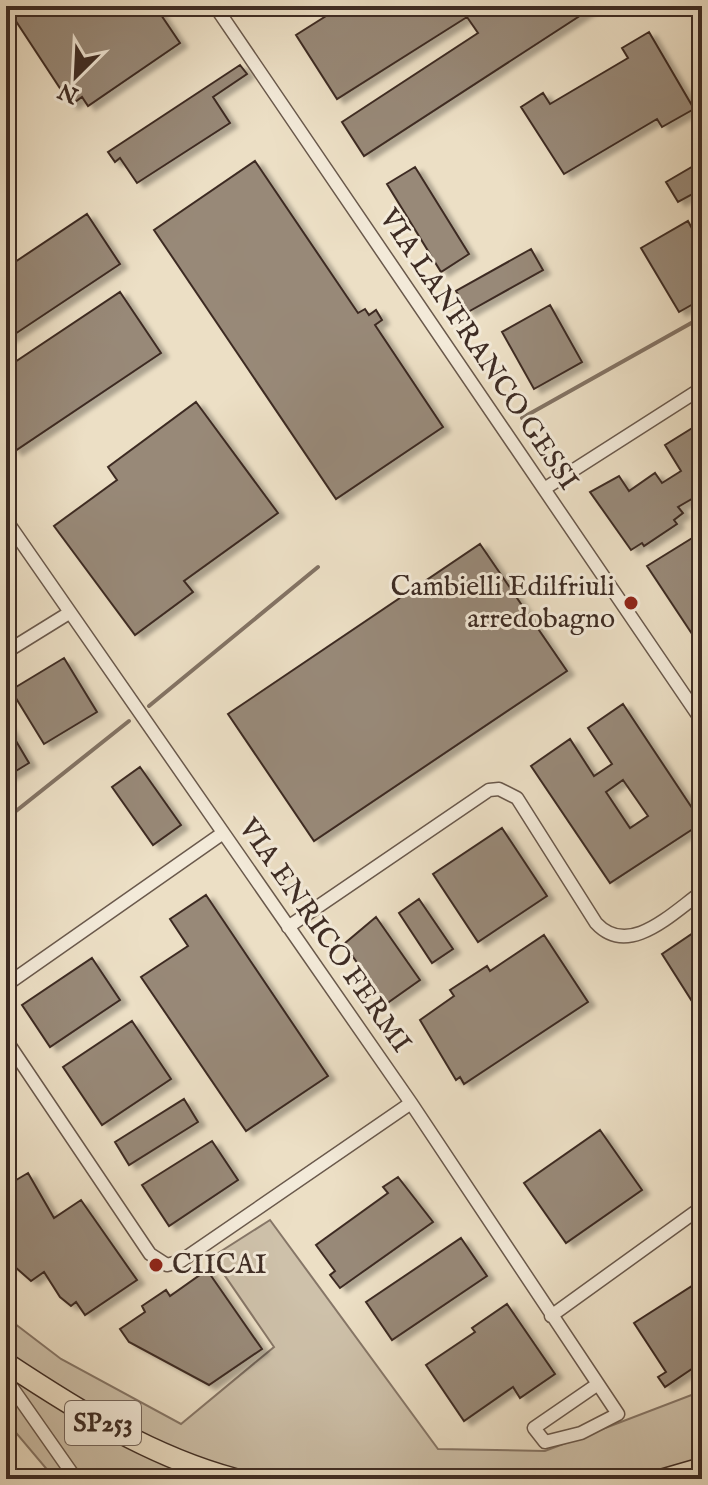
<svg xmlns="http://www.w3.org/2000/svg" width="708" height="1485" viewBox="0 0 708 1485" font-family="'IM FELL English',serif">
<style>
.green{fill:#cec1aa;stroke:#867667;stroke-width:2}
.lines{fill:none;stroke-linecap:round;stroke-linejoin:round}
.stream{stroke:#837364;stroke-width:4}
.building{fill:#988978;stroke:#3e2c24;stroke-width:2;fill-rule:evenodd;filter:url(#shadow)}
.street-casing{stroke:#6a594c;stroke-width:15}
.primary-casing{stroke:#3e2c24;stroke-width:23}
.street{stroke:#f3ead9;stroke-width:12}
.primary{stroke:#ecdfc5;stroke-width:20}
.poi-dot{fill:#8f2418;stroke:#f3ead9;stroke-width:3}
.labels{text-anchor:middle;dominant-baseline:central;stroke-width:6;stroke-linejoin:round;paint-order:stroke}
.shield{fill:#f3ead9;stroke:#74655a;stroke-width:2}
.shield-label{font-size:26px;font-weight:bold;fill:#3e2c24}
.street-label{font-size:28px;fill:#3e2c24;stroke:#f3ead9}
.poi-label{font-size:28px;fill:#3e2c24;stroke:#f3ead9;text-anchor:end}
</style>
<defs>
<filter id="shadow"><feDropShadow dx="7" dy="4" stdDeviation="2" flood-color="#0004"/></filter>
</defs>
<rect width="100%" height="100%" fill="#ecdfc5"/>
<filter id="stains"><feTurbulence type="fractalNoise" baseFrequency=".0025" numOctaves="4"/><feColorMatrix values="0 0 0 0 .2 0 0 0 0 .09 0 0 0 0 .02 0 0 0 .5 -.17"/></filter>
<radialGradient id="worn" r=".72"><stop offset=".6" stop-color="#630" stop-opacity="0"/><stop offset="1" stop-color="#630" stop-opacity=".3"/></radialGradient>
<path class="green" d="M270,1220L438,1449L545,1451L702,1391V1479H55L6,1421V1317L61,1359L181,1424L274,1347L212,1257Z"/>
<g class="lines">
<path class="stream" d="M522,418L702,317
M149,706L318,567
M6,819L129,721"/>
</g>
<path class="building" d="M6,6H155L180,43L88,106L82,97L71,105Z
M342,6H595L364,156L342,122L478,33L467,17L337,99L296,35Z
M649,32L694,109L662,127L657,119L564,174L521,107L543,93L550,104L628,58L622,48Z
M240,65L247,74L213,97L230,123L137,183L120,158L115,162L108,152Z
M255,161L358,313L365,309L369,315L376,310L382,320L375,325L443,427L336,499L154,230Z
M702,161V189L678,202L666,182Z
M415,167L469,254L441,272L387,184Z
M87,214L120,264L6,340V268Z
M688,221L702,247V299L679,312L641,248Z
M531,249L543,270L468,312L456,291Z
M120,292L161,353L15,451L6,438V368Z
M550,305L582,362L534,389L502,332Z
M196,402L278,513L184,581L193,592L135,635L54,526L117,480L108,467Z
M702,422V493L678,507L683,513L674,520L677,524L644,546L642,543L631,550L590,492L619,476L629,491L655,473L662,483L681,471L665,445Z
M702,532V649L647,566Z
M480,544L567,671L314,841L228,714Z
M64,658L97,712L44,744L11,690Z
M623,704L702,823L610,883L531,766L570,739L594,776L612,764L588,728ZM623,780L648,816L630,828L606,792Z
M6,724L29,763L6,777Z
M140,767L181,825L153,845L112,787Z
M502,828L547,896L478,942L433,874Z
M206,895L328,1076L246,1131L141,977L188,946L170,919Z
M419,899L453,949L432,963L399,913Z
M376,917L420,980L386,1004L344,944Z
M702,927V1017L662,954Z
M544,935L588,1002L464,1084L460,1077L456,1080L420,1020L454,996L450,990L487,966L490,971Z
M92,958L120,1000L50,1047L22,1005Z
M132,1021L171,1079L102,1125L63,1067Z
M184,1099L198,1122L129,1165L115,1142Z
M600,1130L642,1190L566,1243L524,1183Z
M212,1141L238,1180L169,1226L142,1185Z
M28,1173L54,1218L81,1200L137,1280L85,1315L76,1302L71,1306L60,1297L44,1272L31,1281L6,1259V1186Z
M398,1177L433,1222L340,1288L330,1275L335,1271L316,1245L388,1193L383,1187Z
M461,1238L487,1276L392,1340L366,1302Z
M207,1270L262,1349L209,1385L129,1342L120,1329L145,1312L142,1306L166,1290L170,1296Z
M692,1286L702,1302V1362L665,1387L658,1377L666,1372L634,1323Z
M507,1304L555,1374L520,1398L513,1387L464,1421L426,1365L475,1332L472,1328Z"/>
<g class="lines">
<g class="street-casing">
<path id="street" d="M215,6L702,721
M544,489L702,388
M6,520L411,1103L618,1414L581,1433L545,1442L534,1428L598,1384
M6,652L69,613
M288,927L489,790L499,789L517,798L596,923C629,959 673,912 702,892
M6,985L223,833
M6,1040L150,1254L167,1265L181,1261L411,1103
M551,1316L702,1207
M6,1379L76,1479"/>
</g>
<g class="primary-casing">
<path id="primary" d="M6,1363C77,1410 152,1457 235,1479
M664,1479L702,1468"/>
</g>
<use href="#street" class="street"/>
<use href="#primary" class="primary"/>
</g>
<g class="poi-dot">
<circle cx="631" cy="603" r="8"/>
<circle cx="156" cy="1265" r="8"/>
</g>
<g class="labels">
<rect class="shield" x="65" y="1401" width="76" height="44" rx="6"/>
<g class="shield-label">
<text x="103" y="1423">SP253</text>
</g>
<g class="street-label">
<text transform="translate(478 350) rotate(56)">VIA LANFRANCO GESSI</text>
<text transform="translate(324 936) rotate(55)">VIA ENRICO FERMI</text>
</g>
<g class="poi-label">
<text x="615" y="587">Cambielli Edilfriuli<tspan x="615" dy="32">arredobagno</tspan></text>
<text x="172" y="1265" text-anchor="start">CIICAI</text>
</g>
</g>
<rect width="708" height="1485" fill="none" stroke="#ecdfc5" stroke-width="32"/>
<rect x="8" y="8" width="692" height="1469" fill="none" stroke="#3e2c24" stroke-width="4"/>
<rect x="16" y="16" width="676" height="1453" fill="none" stroke="#3e2c24" stroke-width="2"/>
<g transform="translate(76 76) rotate(204)" stroke="#f3ead9" stroke-width="6" paint-order="stroke">
<path d="M0-6L14 30L0 20L-14 30Z" fill="#3e2c24"/>
<text y="-12" font-size="22" font-weight="bold" text-anchor="middle" fill="#3e2c24">N</text>
</g>
<rect width="100%" height="100%" filter="url(#stains)"/>
<rect width="100%" height="100%" fill="url(#worn)"/>
</svg>
